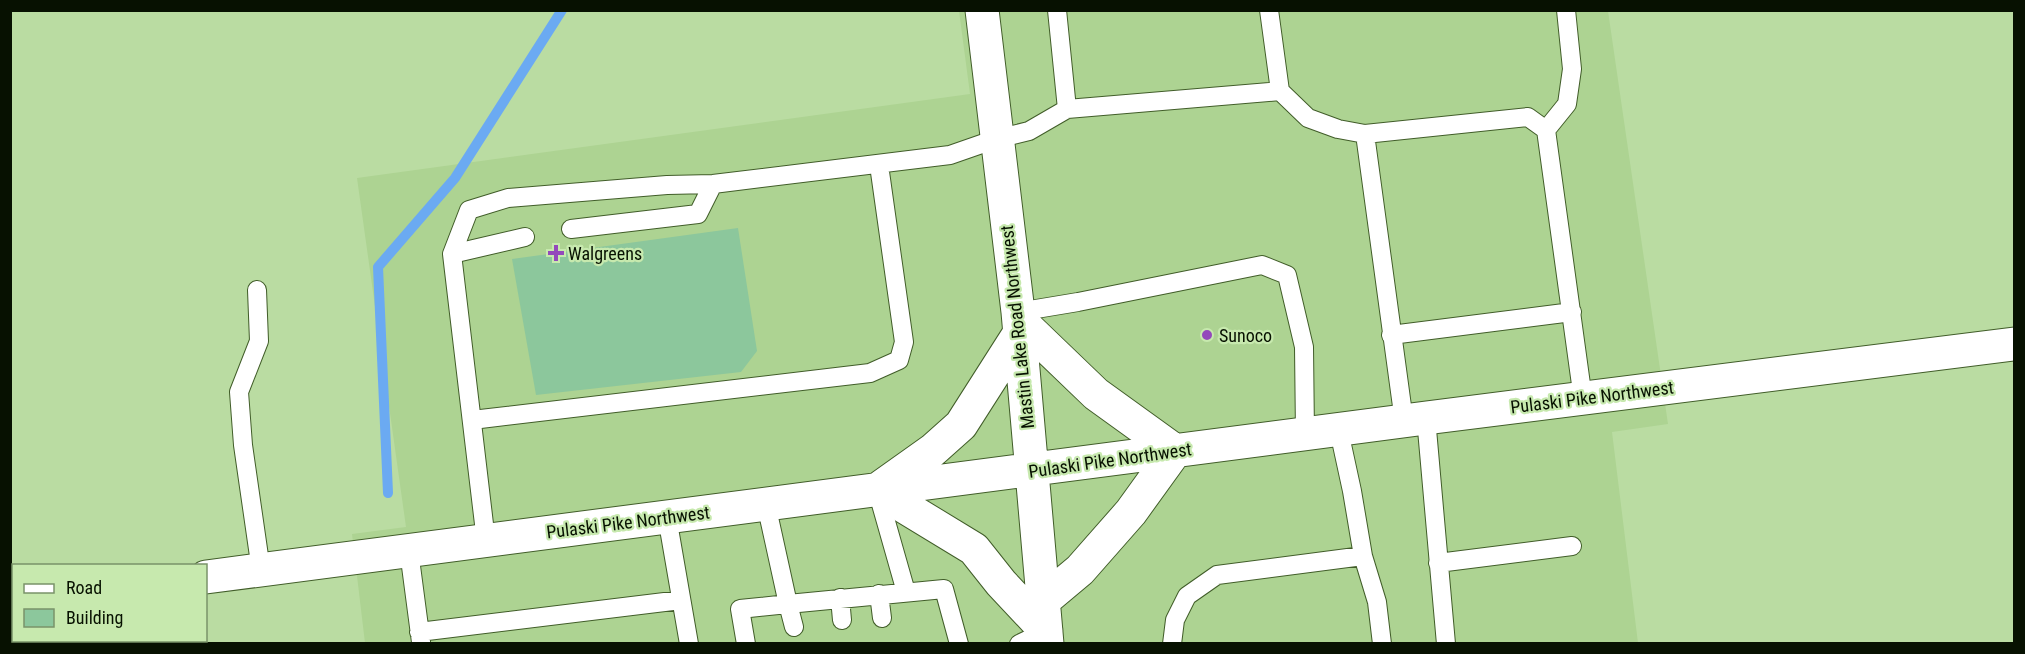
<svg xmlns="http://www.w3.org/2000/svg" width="2025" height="654" viewBox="0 0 2025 654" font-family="'Roboto Condensed',sans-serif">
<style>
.built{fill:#add392}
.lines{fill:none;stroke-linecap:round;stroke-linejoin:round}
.stream{stroke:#6baaf2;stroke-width:10}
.building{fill:#8cc79c}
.lane-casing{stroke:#415d29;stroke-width:20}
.street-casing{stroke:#415d29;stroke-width:35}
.secondary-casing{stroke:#415d29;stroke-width:35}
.lane{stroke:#fff;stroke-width:18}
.street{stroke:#fff;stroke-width:33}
.secondary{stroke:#fff;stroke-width:33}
.poi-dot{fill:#9449bb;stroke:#c7e9ae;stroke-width:2}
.labels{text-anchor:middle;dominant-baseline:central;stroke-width:4.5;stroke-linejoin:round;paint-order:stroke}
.poi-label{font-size:18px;fill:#071101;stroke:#c7e9ae;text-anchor:start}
.street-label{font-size:18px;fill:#071101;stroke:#c7e9ae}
</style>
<rect width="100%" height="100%" fill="#badca2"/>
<path class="built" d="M959,11H1608L1668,424L1612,432L1638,643H365L352,534L406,527L357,178L970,94Z"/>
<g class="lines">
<path class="stream" d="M388,493L378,267L455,178L562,10"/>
</g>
<path class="building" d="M738,228L757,351L741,372L536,395L512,259Z"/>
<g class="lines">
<g class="lane-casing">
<path id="lane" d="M1057,10L1067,109
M1269,10L1280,91L1308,118L1338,129L1365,134L1528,117L1546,130L1583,399
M1546,130L1567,104L1572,69L1566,10
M1365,134L1404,421
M571,229L698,214L713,184
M452,254L525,237
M257,290L259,341L239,392L243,445L261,570
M1018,312L1078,302L1262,265L1287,275L1304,347L1305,435
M1391,335L1572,312
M1426,418L1446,644
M472,420L870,373L899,360L904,342L879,165
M877,490L906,592
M667,517L689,644
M486,541L452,254L469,210L508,198L667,185L713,184L950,155L996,139L1029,131L1067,109L1280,91
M409,551L421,642
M1363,556L1377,602L1382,644
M1438,563L1572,546
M879,594L882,618
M840,598L842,620
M794,627L788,604L944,589L959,644
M419,632L681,600
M746,644L740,609L788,604L766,504
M1019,644L1046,631
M1172,644L1175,620L1187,596L1217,575L1363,556L1352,491L1339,431"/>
</g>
<g class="street-casing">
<path id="street" d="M36,640V644"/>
</g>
<g class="secondary-casing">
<path id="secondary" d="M982,10L1018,312L1047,644
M1019,320L1096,394L1175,451
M881,487L933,450L961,425L1019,334
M877,490L974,549L1001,583L1046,631
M206,577L1426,418L2014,344
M1043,601L1080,570L1131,512L1175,451
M10,602H14"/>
</g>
<use href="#lane" class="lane"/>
<use href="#street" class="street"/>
<use href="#secondary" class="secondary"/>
</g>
<g class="poi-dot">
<path d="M553 244h6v6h6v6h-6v6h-6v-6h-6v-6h6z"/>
<circle cx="1207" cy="335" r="6"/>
</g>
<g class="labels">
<g class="poi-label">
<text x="568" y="253">Walgreens</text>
<text x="1219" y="335">Sunoco</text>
</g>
<g class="street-label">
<text transform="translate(1017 327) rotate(-96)">Mastin Lake Road Northwest</text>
<text transform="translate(1592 397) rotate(-7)">Pulaski Pike Northwest</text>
<text transform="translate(1110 460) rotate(-8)">Pulaski Pike Northwest</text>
<text transform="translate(628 522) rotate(-7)">Pulaski Pike Northwest</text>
</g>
</g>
<rect width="2025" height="654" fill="none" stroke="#071101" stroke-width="24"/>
<rect x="12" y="564" width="195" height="78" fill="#c7e9ae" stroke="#7a9369" stroke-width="1.5"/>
<rect x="24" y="584" width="30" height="9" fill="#ffffff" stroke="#7a9369" stroke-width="1.5"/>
<text x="66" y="594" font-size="18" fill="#071101">Road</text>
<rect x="24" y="609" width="30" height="18" fill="#8cc79c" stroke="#7a9369" stroke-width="1.5"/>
<text x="66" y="624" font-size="18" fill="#071101">Building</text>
</svg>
